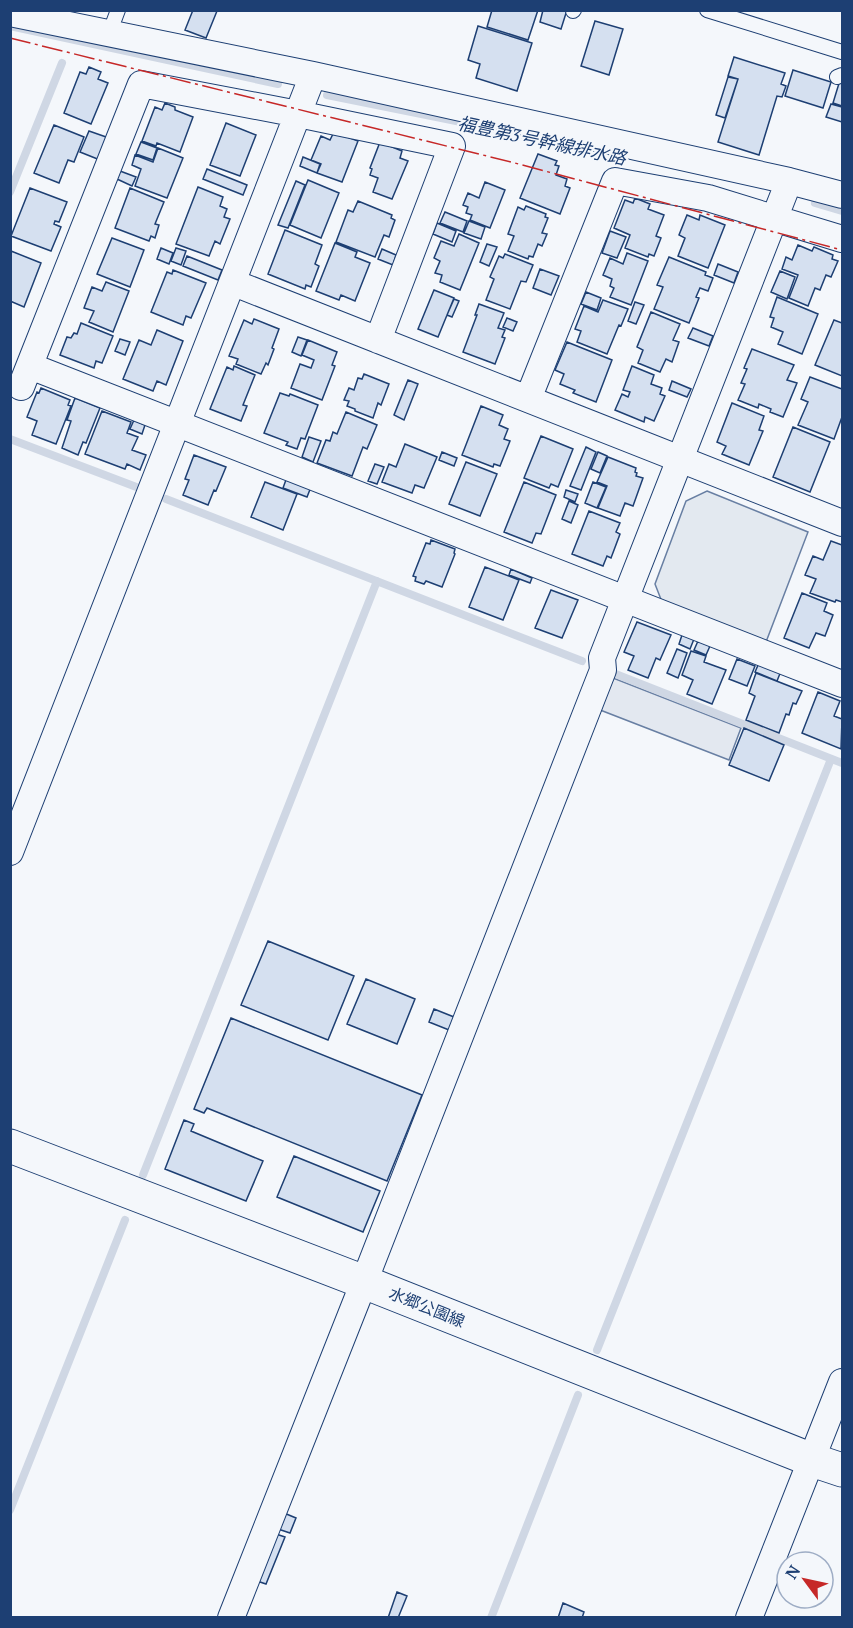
<svg xmlns="http://www.w3.org/2000/svg" width="853" height="1628" viewBox="0 0 853 1628" font-family="'PT Serif','Noto Sans JP',serif">
<style>
.green{fill:#e3e9f0;stroke:#687fa3;stroke-width:1.5}
.parking{fill:#e3e8f0;stroke:#687fa3;stroke-width:1.5}
.lines{fill:none;stroke-linecap:round;stroke-linejoin:round}
.stream{stroke:#cfd7e4;stroke-width:8}
.building{fill:#d5e0f0;stroke:#1d3f73;stroke-width:1.5}
.service-casing{stroke:#1d3f73;stroke-width:16}
.minor-casing{stroke:#1d3f73;stroke-width:28}
.primary-casing{stroke:#1d3f73;stroke-width:35}
.service{stroke:#f4f7fb;stroke-width:14}
.minor{stroke:#f4f7fb;stroke-width:26}
.primary{stroke:#f4f7fb;stroke-width:33}
.power{stroke:#c62828;stroke-width:1.5;stroke-dasharray:21 4.5 3 4.5;stroke-linecap:butt}
.labels{text-anchor:middle;dominant-baseline:central;stroke-width:4.5;stroke-linejoin:round;paint-order:stroke}
.street-label{font-size:16px;fill:#1d3f73;stroke:#f4f7fb}
.water-label{font-size:18px;font-style:italic;fill:#1d3f73;stroke:#f4f7fb}
</style>
<rect width="100%" height="100%" fill="#f4f7fb"/>
<path class="green" d="M707,491L808,532L766,642L662,602L655,584L686,501Z"/>
<path class="parking" d="M608,676L741,728L729,760L595,708Z"/>
<g class="lines">
<path class="stream" d="M10,26L278,84
M327,95L535,137
M10,192L62,63
M815,203L842,211
M10,439L139,488
M166,499L582,661
M613,673L842,763
M143,1175L377,581
M597,1350L831,759
M10,1510L125,1220
M491,1618L578,1395"/>
</g>
<path class="building" d="M193,10L217,11L206,38L185,30Z
M492,10H538L528,40L487,27Z
M543,10H567L561,29L540,22Z
M595,21L623,29L609,75L581,66Z
M478,26L532,43L517,91L476,78L480,64L468,60Z
M734,57L785,73L781,84L786,86L782,97L777,96L759,155L718,142L738,79L728,76Z
M89,67L101,72L98,79L108,83L91,124L64,113L80,72L86,74Z
M793,70L831,82L823,108L785,96Z
M728,77L738,79L725,118L716,115Z
M840,80L842,81V106L833,103Z
M165,103L175,107V110L193,117L180,152L157,143L156,146L142,141L155,107L162,110Z
M831,104L842,107V122L826,117Z
M226,123L256,135L240,176L210,165Z
M54,125L84,137L74,162L68,160L59,183L34,173Z
M89,131L109,138L100,160L80,152Z
M334,132L358,141L342,182L317,173L321,164L311,160L321,136L330,140Z
M141,142L157,148L153,160L136,154Z
M380,142L402,151L400,158L408,161L392,199L373,192L378,178L370,175L372,169L370,168Z
M158,148L183,158L167,198L135,186L141,169L132,165L135,155L153,162Z
M538,154L557,161L555,165L559,166L556,175L567,179L565,186L570,188L560,214L520,198Z
M303,157L320,164L317,173L300,166Z
M207,169L247,185L243,195L203,179Z
M120,171L136,177L132,186L117,179Z
M308,180L339,193L321,238L290,225Z
M296,181L305,185L288,228L278,225Z
M485,182L505,190L490,228L470,220L472,215L466,213L468,207L463,205L468,193L479,198Z
M198,187L223,197L220,206L227,209L224,217L230,219L220,244L215,241L209,256L176,244Z
M30,188L67,202L59,222L55,221L54,224L61,227L51,251L11,236Z
M130,188L164,202L155,224L159,225L155,238L151,236L149,241L115,228Z
M635,198L650,204L648,209L664,215L656,236L661,238L654,256L649,254L648,257L625,248L630,235L614,228L625,200L633,203Z
M358,201L392,215L391,218L395,220L389,237L384,235L375,257L336,242L348,210L353,212Z
M526,206L546,214L545,217L548,218L542,233L547,234L542,246L538,244L533,257L529,256L528,259L508,251L514,236L508,234L518,207L524,210Z
M445,212L467,221L463,232L440,223Z
M687,215L699,220L700,215L725,225L708,268L678,256L685,238L679,235Z
M469,221L485,227L481,239L464,233Z
M437,223L456,231L452,242L433,234Z
M285,230L322,245L315,264L319,266L311,287L306,285L305,289L268,274Z
M610,231L626,237L617,258L602,253Z
M459,234L479,243L460,290L440,282L442,275L435,273L440,261L434,258L441,241L454,246Z
M112,238L144,250L130,287L97,274Z
M335,243L357,252L355,257L370,263L355,301L341,295L339,300L316,291Z
M487,244L497,247L489,266L480,262Z
M798,245L812,251L814,247L833,255L832,259L838,261L831,277L826,275L820,290L815,288L808,306L789,298L798,275L782,269L786,257L792,260Z
M161,248L173,253L169,264L157,259Z
M176,248L186,251L181,265L171,261Z
M382,249L396,255L393,265L378,259Z
M11,251L41,263L24,307L10,301Z
M627,253L648,261L631,305L610,297L614,288L610,286L612,279L603,275L610,258L623,264Z
M505,254L533,265L526,282L521,281L510,309L486,300L494,279L490,277L499,256L503,258Z
M187,256L222,270L218,280L183,266Z
M669,257L706,272L705,275L713,278L708,291L700,288L696,297L699,298L689,323L654,309L663,287L657,285Z
M718,264L738,272L734,283L714,275Z
M540,269L559,276L551,295L533,288Z
M173,270L206,283L191,318L186,316L183,325L151,312L167,272L172,274Z
M780,271L795,277L787,299L771,292Z
M106,282L129,291L113,332L89,322L94,311L84,308L92,287L102,291Z
M434,290L454,298L438,337L418,329Z
M586,292L601,298L597,310L581,304Z
M777,297L818,314L802,354L778,344L783,332L771,327L774,318L770,317Z
M454,299L459,301L452,317L447,315Z
M603,300L628,309L621,326L619,325L607,354L577,342L581,331L575,329L584,306L598,312Z
M635,302L644,305L636,324L628,321Z
M479,304L504,313L498,328L505,330L502,337L505,338L495,364L463,352L477,315H475Z
M651,312L680,324L673,340L679,342L672,362L666,359L660,372L638,363L643,350L637,347Z
M507,318L517,322L513,331L503,327Z
M254,319L279,329L272,348L274,349L268,365L266,363L261,374L236,364L238,359L229,356L244,320L252,324Z
M834,320L842,323V376L815,365Z
M81,323L113,336L102,363L96,361L94,368L60,355L67,337L71,338L74,333L77,334Z
M693,328L713,336L709,346L688,338Z
M157,330L183,341L166,385L157,381L153,391L123,379L139,340L151,345Z
M298,337L307,340L301,356L292,352Z
M120,339L130,342L125,355L115,351Z
M308,340L337,352L332,365L335,366L322,400L291,388L300,364L311,368L314,360L302,355Z
M567,342L612,360L596,402L573,393L575,390L560,384L564,374L555,370Z
M752,349L794,365L787,380L797,383L783,417L770,412L771,409L759,404L758,408L738,400L745,384L741,383L747,369L744,368Z
M234,366L255,375L243,405L247,406L241,421L210,409L227,367L233,370Z
M632,366L654,375L651,384L662,388L660,394L665,396L654,421L645,417L644,422L615,410L622,394L628,397L630,392L623,390Z
M364,374L389,384L381,405L378,403L373,418L355,411V409L347,406L349,401L344,400L349,388L354,390L358,378L362,379Z
M810,377L842,389V417L834,439L798,425L808,402L801,399Z
M408,380L418,384L404,420L394,415Z
M672,381L691,389L687,397L669,390Z
M41,388L70,400L68,405L71,406L56,444L32,435L37,421L27,417L37,392L39,393Z
M280,393L289,396L290,394L318,405L305,439L301,438L297,449L286,445L288,442L264,433Z
M75,398L100,408L86,443L83,442L78,455L62,448L71,421L67,420Z
M732,403L764,416L759,430L763,431L749,465L722,454L726,446L717,442Z
M481,406L503,415L499,425L508,429L504,439L510,441L500,466L494,464L493,467L462,455Z
M102,411L131,422L127,433L138,437L132,450L146,455L140,470L127,464L125,469L85,454Z
M346,412L377,425L367,449L363,447L352,476L317,463L326,440L330,441L333,432L337,434Z
M134,420L145,425L142,434L130,429Z
M793,427L830,442L810,492L773,477Z
M541,436L573,449L558,487L551,484L549,488L524,478Z
M309,437L321,441L313,462L302,457Z
M405,444L437,457L424,488L415,485L412,493L382,482L389,464L396,467Z
M586,447L596,452L581,490L570,486Z
M442,452L457,458L454,466L439,460Z
M598,452L607,456L600,473L591,469Z
M194,455L226,467L216,491L214,490L208,505L183,495L189,480L185,479Z
M608,457L636,468L635,472L637,473L636,476L643,478L633,506L625,503L620,516L598,508L607,486L597,482Z
M466,462L497,474L480,516L449,504Z
M375,464L384,467L377,484L368,481Z
M287,477L311,487L307,497L283,488Z
M265,482L297,494L283,530L251,517Z
M524,482L556,495L541,534L536,533L532,543L504,532Z
M593,482L606,487L597,508L585,503Z
M566,490L578,494L575,502L564,497Z
M569,501L578,505L571,523L562,519Z
M589,511L620,523L616,532L620,534L611,558L607,556L603,566L572,554Z
M431,540L455,549L454,553L455,554L442,587L426,581L424,584L415,581L416,577L413,576L426,543L430,544Z
M831,541L842,545V602L836,600L835,602L810,593L816,579L805,575L813,556L823,560Z
M485,567L519,580L503,620L469,607Z
M511,569L532,578L530,583L509,575Z
M551,590L578,600L562,638L535,628Z
M802,593L827,603L824,611L833,615L825,636L816,633L809,648L784,638Z
M637,622L671,635L660,660L656,658L648,678L628,670L634,656L624,652Z
M682,635L694,639L690,649L679,644Z
M698,641L710,646L706,655L694,650Z
M677,649L687,653L678,678L667,673Z
M691,651L706,656L704,662L726,670L712,704L687,694L693,680L682,675Z
M737,659L755,666L747,686L729,679Z
M759,663L781,671L777,681L755,672Z
M756,673L802,691L796,704L793,703L789,715L786,714L779,733L746,720L755,696L749,693Z
M818,692L840,701L834,716L842,719L841,749L802,733Z
M744,728L784,745L769,781L729,765Z
M268,941L354,976L328,1040L241,1005Z
M366,979L415,999L397,1044L347,1024Z
M434,1009L454,1017L449,1030L429,1022Z
M231,1018L422,1095L387,1181L207,1108L204,1113L194,1109Z
M184,1120L194,1124L191,1131L263,1161L246,1201L165,1169Z
M294,1156L380,1191L363,1232L277,1197Z
M284,1513L296,1518L290,1533L278,1529Z
M276,1534L285,1537L266,1584L257,1581Z
M397,1592L407,1596L398,1618H388Z
M563,1603L584,1612L582,1618H558Z"/>
<g class="lines">
<g class="service-casing">
<path id="service" d="M707,10L842,52
M573,11L574,10
M109,34L118,10
M837,77L842,75"/>
</g>
<g class="minor-casing">
<path id="minor" d="M10,13L313,75L789,181L842,195
M234,283L842,523
M30,366L842,684
M21,387L141,84L298,114L452,146L378,340
M528,399L615,181L708,198L842,239
M10,852L313,75
M231,1618L364,1282L592,698L603,670L602,658L789,181
M749,1618L842,1382"/>
</g>
<g class="primary-casing">
<path id="primary" d="M10,1146L364,1282L812,1460L842,1470"/>
</g>
<use href="#service" class="service"/>
<use href="#minor" class="minor"/>
<use href="#primary" class="primary"/>
<path class="power" d="M10,38L511,162L842,250"/>
</g>
<g class="labels">
<g class="street-label">
<text transform="translate(427 1307) rotate(22)">水郷公園線</text>
</g>
<g class="water-label">
<text transform="translate(542 140) rotate(12)">福豊第3号幹線排水路</text>
</g>
</g>
<rect width="853" height="1628" fill="none" stroke="#1d3f73" stroke-width="24"/>
<g transform="translate(805 1580) rotate(303)"><circle r="28" fill="#f4f7fb" stroke="#9eadc5" stroke-width="1.5"/>
<path d="M0-4.5L10 22L0 15L-10 22Z" fill="#c62828"/>
<text y="-9" font-size="16" font-weight="bold" text-anchor="middle" fill="#1d3f73">N</text>
</g>
</svg>
